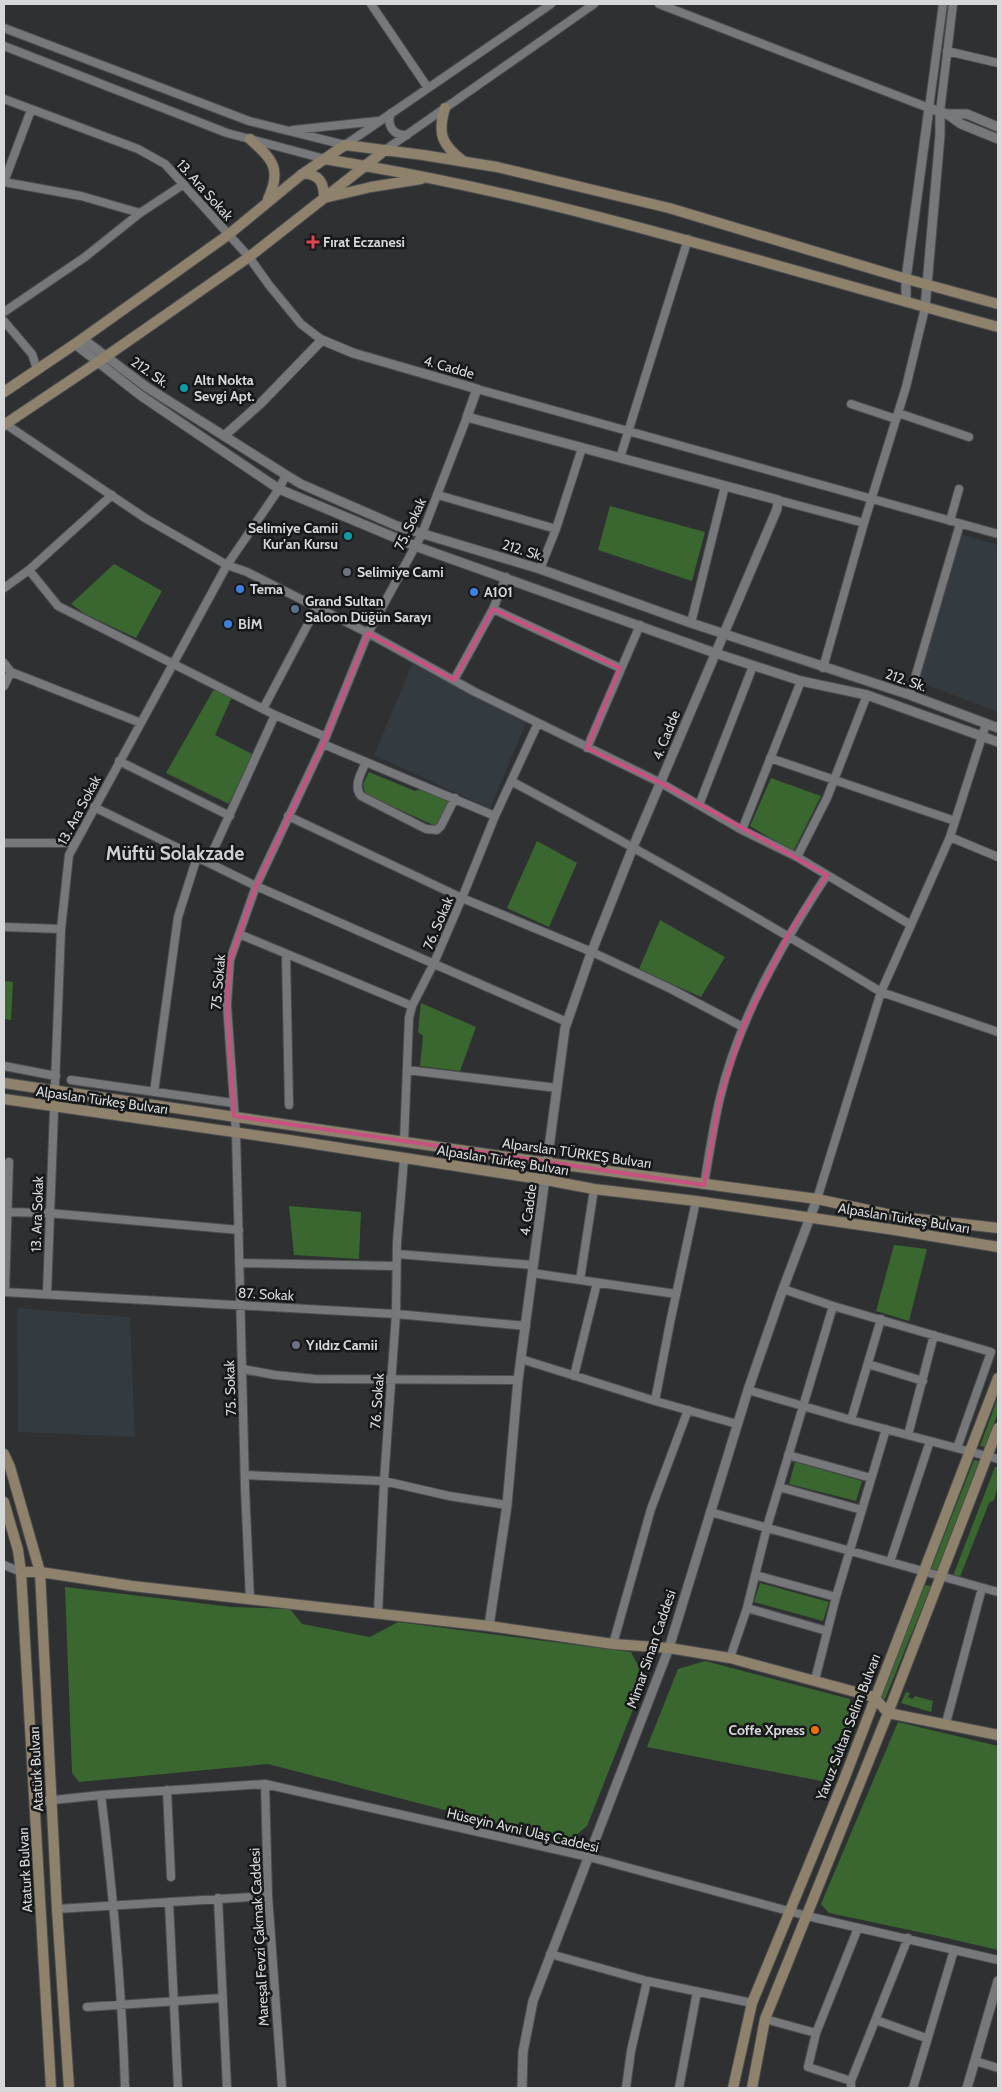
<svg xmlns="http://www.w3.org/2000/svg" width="1002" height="2092" viewBox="0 0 1002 2092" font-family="Cabin,sans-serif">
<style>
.built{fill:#333a40}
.green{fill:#3a672f}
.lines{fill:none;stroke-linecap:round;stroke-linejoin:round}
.minor-casing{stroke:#4c4d4f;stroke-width:10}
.tertiary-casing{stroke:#4c4d4f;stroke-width:11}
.secondary-casing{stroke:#4c4d4f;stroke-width:12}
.minor{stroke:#76787b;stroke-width:8}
.tertiary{stroke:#76787b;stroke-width:9}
.secondary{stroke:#8f826c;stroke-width:10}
.marked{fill:none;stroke:#c85181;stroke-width:4;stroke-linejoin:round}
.health-dot{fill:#e0444e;stroke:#171819;stroke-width:2}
.culture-dot{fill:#0f9aa8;stroke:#171819;stroke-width:2}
.worship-dot{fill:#6b7280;stroke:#171819;stroke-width:2}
.shop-dot{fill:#3f7fe0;stroke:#171819;stroke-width:2}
.service-dot{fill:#5c6f8a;stroke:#171819;stroke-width:2}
.food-dot{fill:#e8710a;stroke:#171819;stroke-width:2}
.labels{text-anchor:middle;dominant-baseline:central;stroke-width:5;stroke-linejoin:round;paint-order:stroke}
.street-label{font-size:14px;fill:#d6d7d9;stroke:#171819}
.poi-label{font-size:14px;font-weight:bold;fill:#d6d7d9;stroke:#171819;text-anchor:start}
.district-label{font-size:19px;font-weight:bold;fill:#cdd0d2;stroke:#171819}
</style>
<rect width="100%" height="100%" fill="#2e3032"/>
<path class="built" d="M960,534L998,545V712L916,681Z
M412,664L526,723L490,809L374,755Z
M17,1308L130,1317L135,1437L18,1432Z"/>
<path class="green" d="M610,506L705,532L692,581L598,550Z
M114,564L162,591L136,638L85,614L71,604Z
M214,689L232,697L215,735L252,754L229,804L166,773Z
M369,772L415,791L422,788L449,800L438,824L435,826L431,824L365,794L363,784Z
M771,778L821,796L793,852L750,826Z
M537,841L577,863L549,927L507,908Z
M660,920L725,957L701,997L639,969Z
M4,981L13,982L11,1020L4,1019Z
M421,1003L476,1027L460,1071L420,1066L423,1036L418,1032Z
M289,1206L361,1212L359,1259L294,1255Z
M894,1245L927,1249L909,1321L876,1311Z
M998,1397V1413L985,1447L980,1446Z
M974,1460L980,1461L935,1576L929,1574Z
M795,1462L862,1481L856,1501L789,1484Z
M995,1467H998V1486L994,1500L989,1503L958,1582L951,1581Z
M760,1583L829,1602L823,1621L754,1602Z
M925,1585L931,1586L885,1699L879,1698Z
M65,1587L232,1607L290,1609L302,1624L370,1637L398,1622L631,1652L645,1679L587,1826L568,1842L268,1764L79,1782L72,1773Z
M705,1661L850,1699V1728L831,1783L647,1747L678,1669Z
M906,1692L910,1693L908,1697L912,1699L915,1696L933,1701L931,1712L901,1703Z
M898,1722L998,1746V1950L938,1936L829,1913L821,1904Z"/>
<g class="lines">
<g class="minor-casing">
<path id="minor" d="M371,4L428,88
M659,4L929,108L943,4
M4,28L249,121L345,145L551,4
M4,46L227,133L325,159
M947,51L998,63
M4,99L138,149L165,164L249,257L269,285L301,324L322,340
M940,112L953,4
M391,113C386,126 394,136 407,135
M293,130L378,121
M385,150L594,4
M4,182L81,196L140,213
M4,182L31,110
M4,312L85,257L140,213L184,184
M4,321L32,354L37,369
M477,389L998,534
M851,404L896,419
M898,413L969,437
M4,423L145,518L227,565L247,572L368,633L475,692L661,783L742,830L797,857L911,925L881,992C760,918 636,848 511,781
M620,458L688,239
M438,495L556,529
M778,500L864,523L823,668
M950,521L959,489
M864,523L906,387L925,308
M540,569L556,529L582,448
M29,570L58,606L275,715L326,737
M4,588L29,570L112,495
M493,609L620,668
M691,623L725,486
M4,663L11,672L141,723
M454,680L493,609L506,577
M4,686L11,672
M910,695L960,524
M263,709L317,607
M323,744L495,816
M587,748L640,625
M770,758L955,821
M119,761L230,816
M366,762C361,773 353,786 361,796L426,829L437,830L441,826L455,798
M699,805L753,666
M94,807L256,886L567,1022
M288,816L462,898L592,952L671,989L743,1027
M742,830L801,681
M950,837L998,857
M4,843H75
M797,857L827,798L867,695
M208,862L275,715
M911,925L950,837L986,724
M4,927L61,929
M239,934L412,1006
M286,955L289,1105
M4,1066L56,1076
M407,1070L557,1088
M71,1080L233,1103
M154,1092L178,917L197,857
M404,1142L409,1018L412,1006L434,963L462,898L495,816L538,723
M704,1185C709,1156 713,1127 720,1098C739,1017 783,943 827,875
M817,1199L881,992L998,1032
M4,1212L49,1213L239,1230
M397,1254L533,1265
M239,1263L396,1266
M532,1273L676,1294
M580,1280L594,1189
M783,1289L833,1306L991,1352L957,1448
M4,1292L396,1314L526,1326
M5,1292L9,1162
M47,1293L61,929L69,855L227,565L279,489L286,475
M521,1359L655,1401L737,1424
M868,1364L923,1381
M242,1369L275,1375L315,1379L518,1380
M574,1376L597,1283
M748,1390L851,1420L998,1459
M655,1401L670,1323L696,1201
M851,1420L881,1319
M908,1435L934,1335
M788,1455L871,1478
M245,1475L384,1481L449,1496L507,1505
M779,1487L862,1510
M710,1512L998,1592
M890,1562L930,1441
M4,1565L21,1572
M755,1575L836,1597
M250,1599L245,1488L236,1133L227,1005L230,960L256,886L323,744L368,633L422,534L467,417
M747,1608L827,1631
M378,1614L384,1481L396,1314L397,1242L404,1159
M613,1644L651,1509L688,1410
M730,1658L747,1608L767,1527L833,1306
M815,1680L836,1597L886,1429
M946,1723L982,1588
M265,1784L268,1896L282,2088
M167,1790L171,1877
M101,1795C113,1892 122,1990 125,2088
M35,1802L101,1795L265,1784L589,1857L807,1916L998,1960
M218,1898L227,2088
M169,1902L178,2088
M57,1909L268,1896
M550,1954L647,1981L752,2003
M87,2007L222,1998
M765,2019L816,2033
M876,2020L926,2038
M975,2061L998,2068
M851,2081L808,2067L816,2033L858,1928
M626,2088L631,2051L647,1981
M679,2088L697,1992
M851,2088V2081L908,1938
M913,2088L954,1950"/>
</g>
<g class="tertiary-casing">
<path id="tertiary" d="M947,114H967L998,127
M906,302V279L929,108L947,114L961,124L998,139
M925,308L940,135V112
M83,339L145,386L286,475L301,484L397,526L540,569L691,623L910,695L998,728
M75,344L140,395L279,489L415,546L715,653L801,681L867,695L998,742
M224,436L260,404L322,340L353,353L477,389L467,417L778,500L777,509L633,847L590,956L565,1028L518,1380L507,1505L489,1626
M522,2088L523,2052L533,2001L669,1648L748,1390L783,1289L817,1199
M967,2088L998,1981"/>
</g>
<g class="secondary-casing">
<path id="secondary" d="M445,108C437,134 442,145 463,161
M250,139C273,160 282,169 268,199
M325,159L365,166L385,150
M304,173C320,175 324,183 324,198L371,187L421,179
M4,392L75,344L228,235L301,175L345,145L423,155L497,167L669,208L903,278L998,304
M4,425L98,362L249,257L365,166C580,203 788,271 998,327
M4,1083L549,1163L817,1199L901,1217L998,1228
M4,1099L289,1140L546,1180L594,1189L696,1201L895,1230L998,1247
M4,1454L10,1467L40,1572L57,1909L69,2088
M4,1502L18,1550L21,1572L51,2088
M21,1572H40L132,1586L489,1626L613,1644L669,1648L730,1658L874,1697L888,1713L998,1735
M733,2088L752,2003L845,1777L998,1378
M752,2088L765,2019L888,1713L998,1428"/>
</g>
<use href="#minor" class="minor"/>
<use href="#tertiary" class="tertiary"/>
<use href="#secondary" class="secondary"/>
</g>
<path class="marked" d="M493,609L620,668L587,748L661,783L827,875L788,935L743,1027L720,1097L704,1185L234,1116L227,1005L230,960L256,886L323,744L368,633L454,680Z"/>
<path class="health-dot" d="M310.5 234.5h5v5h5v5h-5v5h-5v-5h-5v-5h5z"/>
<g class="culture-dot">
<circle cx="184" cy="388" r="5"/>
<circle cx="348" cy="536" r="5"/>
</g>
<g class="worship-dot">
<circle cx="347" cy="572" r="5"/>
<circle cx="296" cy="1345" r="5"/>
</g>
<g class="shop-dot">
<circle cx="240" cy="589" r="5"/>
<circle cx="474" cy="592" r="5"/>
<circle cx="228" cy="624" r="5"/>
</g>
<circle class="service-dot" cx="295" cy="609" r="5"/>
<circle class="food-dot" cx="815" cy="1730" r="5"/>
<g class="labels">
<g class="street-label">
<text transform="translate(205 190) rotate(48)">13. Ara Sokak</text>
<text transform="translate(449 367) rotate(16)">4. Cadde</text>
<text transform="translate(150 372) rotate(35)">212. Sk.</text>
<text transform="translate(410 524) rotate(-65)">75. Sokak</text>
<text transform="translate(523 550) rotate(17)">212. Sk.</text>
<text transform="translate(906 680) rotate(19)">212. Sk.</text>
<text transform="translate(666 735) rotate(-68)">4. Cadde</text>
<text transform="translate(79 810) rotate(-62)">13. Ara Sokak</text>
<text transform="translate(438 923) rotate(-67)">76. Sokak</text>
<text transform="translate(218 982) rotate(-85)">75. Sokak</text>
<text transform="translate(102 1100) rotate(8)">Alpaslan Türkeş Bulvarı</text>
<text transform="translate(577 1153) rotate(8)">Alparslan TÜRKEŞ Bulvarı</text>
<text transform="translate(503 1160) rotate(9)">Alpaslan Türkeş Bulvarı</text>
<text transform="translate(528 1210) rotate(-82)">4. Cadde</text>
<text transform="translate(37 1214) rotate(-88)">13. Ara Sokak</text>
<text transform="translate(904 1218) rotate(9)">Alpaslan Türkeş Bulvarı</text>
<text transform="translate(266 1294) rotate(3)">87. Sokak</text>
<text transform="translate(230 1388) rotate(-92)">75. Sokak</text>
<text transform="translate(377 1401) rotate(-86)">76. Sokak</text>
<text transform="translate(651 1649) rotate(-71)">Mimar Sinan Caddesi</text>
<text transform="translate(848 1727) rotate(-69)">Yavuz Sultan Selim Bulvarı</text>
<text transform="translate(36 1769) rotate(-93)">Atatürk Bulvarı</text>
<text transform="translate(523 1830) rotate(13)">Hüseyin Avni Ulaş Caddesi</text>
<text transform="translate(25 1870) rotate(-93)">Ataturk Bulvarı</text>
<text transform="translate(259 1937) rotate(-93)">Mareşal Fevzi Çakmak Caddesi</text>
</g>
<g class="poi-label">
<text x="323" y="242">Fırat Eczanesi</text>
<text x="194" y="380">Altı Nokta<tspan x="194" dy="16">Sevgi Apt.</tspan></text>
<text x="338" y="528" text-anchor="end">Selimiye Camii<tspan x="338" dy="16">Kur'an Kursu</tspan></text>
<text x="357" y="572">Selimiye Cami</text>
<text x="250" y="589">Tema</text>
<text x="484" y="592">A101</text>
<text x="305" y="601">Grand Sultan<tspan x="305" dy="16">Saloon Düğün Sarayı</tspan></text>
<text x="238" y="624">BİM</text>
<text x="306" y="1345">Yıldız Camii</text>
<text x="805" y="1730" text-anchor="end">Coffe Xpress</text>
</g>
<g class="district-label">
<text x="175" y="853">Müftü Solakzade</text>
</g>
</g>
<rect width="1002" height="2092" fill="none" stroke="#d6d7d9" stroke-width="10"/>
</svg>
